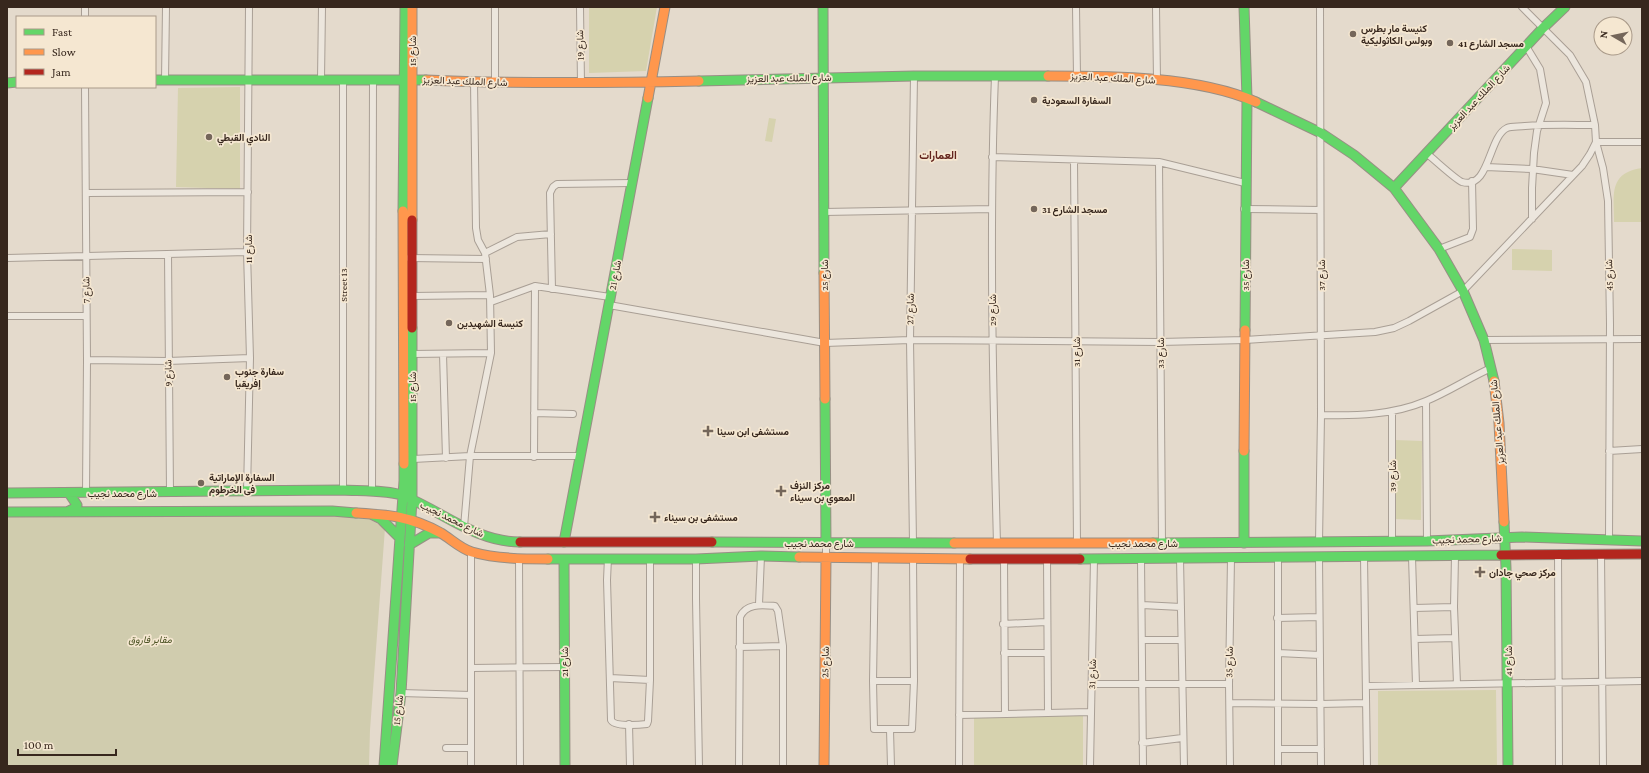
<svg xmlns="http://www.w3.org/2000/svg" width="1649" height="773" viewBox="0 0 1649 773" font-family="'Crimson Pro',Vazirmatn,serif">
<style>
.green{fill:#d6d2ae}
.cemetery{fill:#d0ccae}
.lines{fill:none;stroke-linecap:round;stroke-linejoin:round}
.street-casing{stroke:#a99f95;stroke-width:8}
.fast-casing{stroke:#988f85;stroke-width:11}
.slow-casing{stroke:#988f85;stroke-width:11}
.jam-casing{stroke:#988f85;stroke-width:11}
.street{stroke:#ece6dd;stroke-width:6}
.fast{stroke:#63d668;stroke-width:9}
.slow{stroke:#ff974d;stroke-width:9}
.jam{stroke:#b3261e;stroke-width:9}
.poi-dot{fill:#74665a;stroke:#f5e7d1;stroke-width:1.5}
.labels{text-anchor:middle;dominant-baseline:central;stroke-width:3.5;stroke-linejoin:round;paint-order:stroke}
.poi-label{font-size:10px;font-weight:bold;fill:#37271d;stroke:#f5e7d1;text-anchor:start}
.street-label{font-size:10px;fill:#37271d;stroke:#f5e7d1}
.park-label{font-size:10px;font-style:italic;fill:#4c5324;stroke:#f5e7d1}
.neighbourhood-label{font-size:11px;font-weight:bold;fill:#63241d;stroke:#f5e7d1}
</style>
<rect width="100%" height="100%" fill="#e4dacc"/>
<path class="green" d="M589,7H657L646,71L589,73Z
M240,87V189L176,187L178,88Z
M769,118L776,119L772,142L765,141Z
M1642,168V222H1614C1614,195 1608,173 1642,168Z
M1512,249L1552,250V271L1512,270Z
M1395,440L1422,441L1421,520L1394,519Z
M1496,690L1497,766H1378V691Z
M974,715L1083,716V766H974Z"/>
<path class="cemetery" d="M7,512L362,515L385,528L370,730L369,766H7Z"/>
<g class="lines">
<g class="street-casing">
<path id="street" d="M580,7L581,84
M1076,7L1077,76
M1156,7L1157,80
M1522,7L1570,55L1586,82L1595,125L1596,142L1603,168L1608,201L1610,324L1609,540
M85,17V7
M1526,46L1540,69L1546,103L1537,131L1534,153L1532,188V219
M995,76C989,232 993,388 997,544
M321,79L322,7
M165,80L166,7
M495,83V7
M85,87L87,360L86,493
M1426,153C1434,159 1455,179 1462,182C1490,190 1488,137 1507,128C1512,126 1519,127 1525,126C1548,124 1572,125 1595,125
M992,157L1159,162L1245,183
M1074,160L1077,543
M1159,162L1162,543
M1486,167L1532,169L1573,175
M86,193L248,192
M1244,209L1320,210
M824,212L992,209
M1439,249L1470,237L1473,229L1472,181
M485,253L517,237L551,234
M168,254L170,492
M7,258L247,252
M409,258L486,259
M552,289L550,193L553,187L557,184L632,183
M412,296L490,295
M491,302L535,286L610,297
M609,305L825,343L910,340L1160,342L1245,340L1375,332L1394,328L1409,321L1463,291L1582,166L1590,154L1596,142H1642
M7,316H86
M1484,340L1642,339
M412,354L491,353
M443,354L446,458
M87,360L168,361L250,358
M1426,401L1427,541
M534,413L573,414
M1321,415C1356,416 1393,415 1426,401C1448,392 1469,378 1491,368
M1609,451L1642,449
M534,457L535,286
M413,459L470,456H581
M343,490V80
M247,491L250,358L247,252L249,7
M372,491L373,79
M464,527L470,456L491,353L490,295L485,253L478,240L476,228L474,82
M1392,542V411
M826,543V558
M913,543L910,340L914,76
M1319,543L1321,415L1320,7
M1558,554L1559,766
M1601,554L1603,766
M1455,556L1454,607L1457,684
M1364,557L1367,766
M1412,557L1416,685
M608,558L607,580L611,720C614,727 639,725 647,724L648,721L650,680V558
M913,558L914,681
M1047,558L1048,713
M1180,558L1184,766
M1278,558V766
M1319,558L1321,766
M519,559L520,766
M696,559V599L699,766
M1141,559L1143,766
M1004,560L1005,714
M759,604L761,556
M1142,605L1181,607
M1414,608L1454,607
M1277,618L1319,617
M1003,624L1046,622
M1415,639L1455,638
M1142,640H1181
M739,647L783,646
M1004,653H1047
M1278,653L1320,655
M472,668L564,667
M610,678L650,680
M873,681H914L912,729H874Z
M873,681L875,558
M1092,684H1229
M1366,686L1642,681
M401,693L471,695
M1230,703L1320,704L1366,703
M959,715L1090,712
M629,724L630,766
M890,730L891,766
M1142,743L1182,738
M446,748H470
M1279,749H1321
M471,766V552
M739,766L740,617C746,603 762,605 775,606L778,611L783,646V766
M959,766L960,558
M1090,766L1094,559
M1230,766L1229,684L1231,558"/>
</g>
<g class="fast-casing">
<path id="fast" d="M823,7L824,273
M1244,7L1247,98L1245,330
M155,80H426
M699,81L914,76H1048
M7,83L17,82
M1256,102L1321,133L1354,155L1394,188L1439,249L1463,291L1484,340L1494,381
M1394,188L1543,28L1565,7
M403,211L405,7
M825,399L826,543
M7,493L343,490C358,491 391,490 404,496C443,512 476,542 520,542
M69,493L77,505L75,508L69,511
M7,512L332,511L356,513
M373,515L381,519L399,537
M1504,522L1506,568L1508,766
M564,542L648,98
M712,542L954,543
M1153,543L1427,541L1522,537L1642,541
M1244,543V451
M409,545L429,533H438
M548,559H696L761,556L799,557
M564,559L565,766
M1080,559L1501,555
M384,766L404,481V464
M392,766L401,693L412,499V328"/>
</g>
<g class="slow-casing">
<path id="slow" d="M412,7V220
M1048,76C1110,76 1198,76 1256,102
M426,80C517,84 608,83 699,81
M648,98L665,7
M403,211L404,464
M824,273L825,399
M1494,381L1499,423L1504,522
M1244,451L1245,330
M356,513C390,515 410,516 441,533C451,539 461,549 472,552C497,559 523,559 548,559
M954,543H1153
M799,557L970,559
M824,766L826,558"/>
</g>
<g class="jam-casing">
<path id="jam" d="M412,220V328
M520,542H712
M1501,555L1642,554
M970,559H1080"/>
</g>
<use href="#street" class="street"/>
<use href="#fast" class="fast"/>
<use href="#slow" class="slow"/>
<use href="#jam" class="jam"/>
</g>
<g class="poi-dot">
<circle cx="1353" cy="34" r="4"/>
<circle cx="1450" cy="43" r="4"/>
<circle cx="1034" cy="100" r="4"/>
<circle cx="209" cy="137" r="4"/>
<circle cx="1034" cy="209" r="4"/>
<circle cx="449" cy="323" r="4"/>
<circle cx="227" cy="377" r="4"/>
<path d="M706 425h4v4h4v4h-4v4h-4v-4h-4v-4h4z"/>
<circle cx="201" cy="483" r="4"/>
<path d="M779 485h4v4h4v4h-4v4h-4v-4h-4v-4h4z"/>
<path d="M653 511h4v4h4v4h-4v4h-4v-4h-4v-4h4z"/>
<path d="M1478 566h4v4h4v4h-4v4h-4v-4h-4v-4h4z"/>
</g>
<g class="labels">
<g class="poi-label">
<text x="1361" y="28">كنيسة مار بطرس<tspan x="1361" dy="12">وبولس الكاثوليكية</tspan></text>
<text x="1458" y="43">مسجد الشارع 41</text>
<text x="1042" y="100">السفارة السعودية</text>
<text x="217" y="137">النادي القبطي</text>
<text x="1042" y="209">مسجد الشارع 31</text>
<text x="457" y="323">كنيسة الشهيدين</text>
<text x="235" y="371">سفارة جنوب<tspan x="235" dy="12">إفريقيا</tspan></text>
<text x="717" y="431">مستشفى ابن سينا</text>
<text x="209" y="477">السفارة الإماراتية<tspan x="209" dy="12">فى الخرطوم</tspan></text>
<text x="790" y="485">مركز النزف<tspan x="790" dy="12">المعوي بن سيناء</tspan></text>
<text x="664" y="517">مستشفى بن سيناء</text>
<text x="1489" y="572">مركز صحي جادان</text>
</g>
<g class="street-label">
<text transform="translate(580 45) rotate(-91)">شارع 19</text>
<text transform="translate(412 51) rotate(-90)">شارع 15</text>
<text transform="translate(789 78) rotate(-1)">شارع الملك عبد العزيز</text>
<text transform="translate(1113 78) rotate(3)">شارع الملك عبد العزيز</text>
<text transform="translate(465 81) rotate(2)">شارع الملك عبد العزيز</text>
<text transform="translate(1479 97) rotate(-47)">شارع الملك عبد العزيز</text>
<text transform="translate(248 249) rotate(-90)">شارع 11</text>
<text transform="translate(615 275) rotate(-79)">شارع 21</text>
<text transform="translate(824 275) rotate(-90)">شارع 25</text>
<text transform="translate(1245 275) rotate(-90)">شارع 35</text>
<text transform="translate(1321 275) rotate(-90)">شارع 37</text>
<text transform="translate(1609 275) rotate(-91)">شارع 45</text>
<text transform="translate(343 285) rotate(-90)">Street 13</text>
<text transform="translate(86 290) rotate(-91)">شارع 7</text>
<text transform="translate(910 309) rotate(-89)">شارع 27</text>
<text transform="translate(992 310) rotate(-90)">شارع 29</text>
<text transform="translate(1076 352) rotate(-90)">شارع 31</text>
<text transform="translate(1160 353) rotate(-90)">شارع 33</text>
<text transform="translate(168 373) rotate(-91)">شارع 9</text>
<text transform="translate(412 387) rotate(-90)">شارع 15</text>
<text transform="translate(1497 422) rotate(-95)">شارع الملك عبد العزيز</text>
<text transform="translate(1392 476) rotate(-90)">شارع 39</text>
<text x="122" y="493">شارع محمد نجيب</text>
<text transform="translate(452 519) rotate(26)">شارع محمد نجيب</text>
<text transform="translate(1467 539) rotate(-2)">شارع محمد نجيب</text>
<text x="819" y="543">شارع محمد نجيب</text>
<text x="1143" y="543">شارع محمد نجيب</text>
<text transform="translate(1508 661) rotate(-90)">شارع 41</text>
<text transform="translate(564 662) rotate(-90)">شارع 21</text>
<text transform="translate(825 662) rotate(-89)">شارع 25</text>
<text transform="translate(1229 662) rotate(-89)">شارع 35</text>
<text transform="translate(1092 674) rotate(-88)">شارع 31</text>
<text transform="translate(398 710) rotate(-83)">شارع 15</text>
</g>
<g class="park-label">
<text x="150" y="639">مقابر فاروق</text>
</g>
<g class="neighbourhood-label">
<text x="938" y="155">العمارات</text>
</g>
</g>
<rect width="1649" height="773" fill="none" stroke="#37271d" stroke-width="16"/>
<rect x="16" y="16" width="140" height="72" fill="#f5e7d1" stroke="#a99a89"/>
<rect x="24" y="29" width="20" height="6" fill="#63d668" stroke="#a99a89"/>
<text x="52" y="36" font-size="12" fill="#37271d">Fast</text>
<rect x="24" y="49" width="20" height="6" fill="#ff974d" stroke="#a99a89"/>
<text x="52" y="56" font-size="12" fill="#37271d">Slow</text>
<rect x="24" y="69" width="20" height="6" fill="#b3261e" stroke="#a99a89"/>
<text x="52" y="76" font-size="12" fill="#37271d">Jam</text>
<g transform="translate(1613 36) rotate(279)"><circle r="19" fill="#f5e7d1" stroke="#a99a89"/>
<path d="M0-3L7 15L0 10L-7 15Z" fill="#74665a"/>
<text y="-6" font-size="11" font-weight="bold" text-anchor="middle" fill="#37271d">N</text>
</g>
<path d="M18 749v6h98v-6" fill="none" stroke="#37271d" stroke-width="2"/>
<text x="24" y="749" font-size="12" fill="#37271d" stroke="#f5e7d1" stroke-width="3" paint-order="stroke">100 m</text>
</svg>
